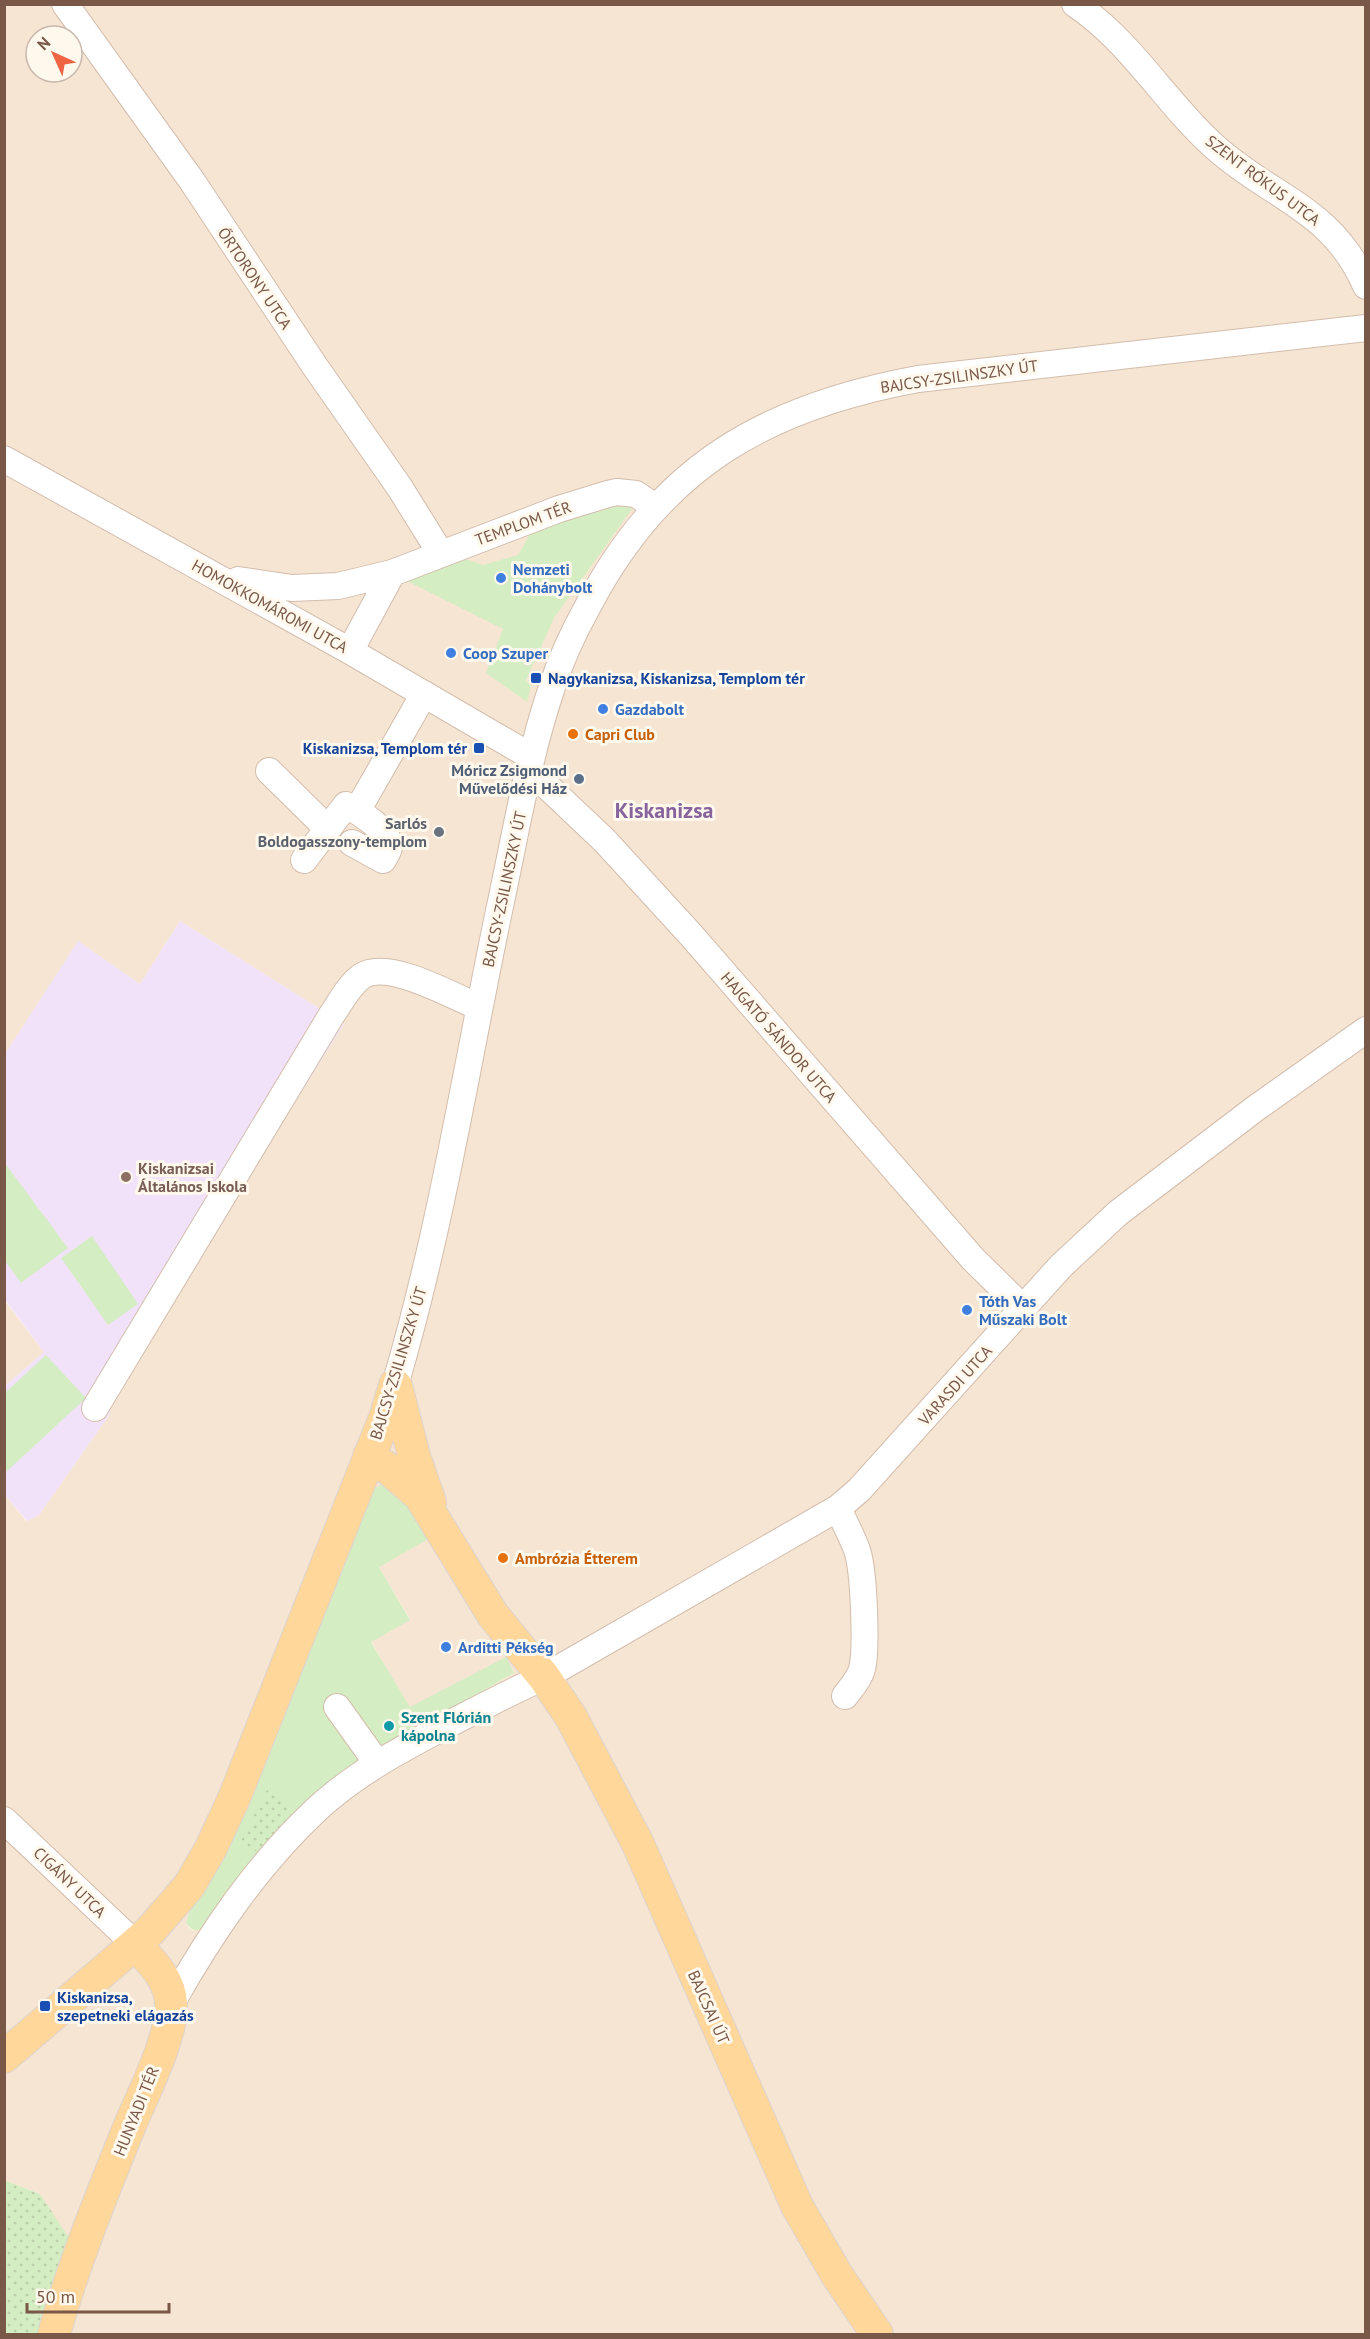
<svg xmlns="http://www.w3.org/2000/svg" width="1370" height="2339" viewBox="0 0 1370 2339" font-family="'PT Sans',sans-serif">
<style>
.residential{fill:#f6e5d3;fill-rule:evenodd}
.education{fill:#f1e2fa}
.grass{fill:#d5edc3}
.park{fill:url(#park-dots)}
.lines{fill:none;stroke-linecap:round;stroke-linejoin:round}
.minor-casing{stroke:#d3bdad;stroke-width:28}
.major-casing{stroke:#dcd4cf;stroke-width:34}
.minor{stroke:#fff;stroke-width:26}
.major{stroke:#ffd79b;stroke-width:32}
.shop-dot{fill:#3f7fe0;stroke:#fff8ed;stroke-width:2}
.transit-dot{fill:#1a4fb4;stroke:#fff8ed;stroke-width:2}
.food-dot{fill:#e8710a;stroke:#fff8ed;stroke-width:2}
.service-dot{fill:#5c6f8a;stroke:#fff8ed;stroke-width:2}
.worship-dot{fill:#6b7280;stroke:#fff8ed;stroke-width:2}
.education-dot{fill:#8d6e63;stroke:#fff8ed;stroke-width:2}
.culture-dot{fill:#0f9aa8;stroke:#fff8ed;stroke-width:2}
.labels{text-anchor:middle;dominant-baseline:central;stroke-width:6;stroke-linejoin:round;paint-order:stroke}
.street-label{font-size:16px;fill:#795848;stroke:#fff8ed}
.shop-label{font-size:16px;font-weight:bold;fill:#366cbe;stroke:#fff8ed;text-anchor:start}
.transit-label{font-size:16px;font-weight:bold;fill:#164399;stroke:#fff8ed;text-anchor:start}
.food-label{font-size:16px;font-weight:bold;fill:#c56008;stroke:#fff8ed;text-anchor:start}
.service-label{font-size:16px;font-weight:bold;fill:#4e5e75;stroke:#fff8ed;text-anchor:end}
.worship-label{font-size:16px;font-weight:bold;fill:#5b616d;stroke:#fff8ed;text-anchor:end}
.education-label{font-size:16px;font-weight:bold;fill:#785e54;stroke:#fff8ed;text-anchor:start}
.culture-label{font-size:16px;font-weight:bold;fill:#0d838f;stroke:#fff8ed;text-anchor:start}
.district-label{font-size:22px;font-weight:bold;fill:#88649d;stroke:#fff8ed}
</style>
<defs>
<pattern id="park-dots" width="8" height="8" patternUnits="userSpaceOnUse" patternTransform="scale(1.5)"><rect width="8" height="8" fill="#d5edc3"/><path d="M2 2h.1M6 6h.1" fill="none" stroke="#bacda9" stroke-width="1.8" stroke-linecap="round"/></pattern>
</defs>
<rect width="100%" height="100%" fill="#fef4e6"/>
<path class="residential" d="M5,5H1365V2334H44L40,2194L5,2180V1495L26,1521L39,1515L110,1414L108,1401L344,1024L180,921L140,984L78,942L5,1054ZM36,36H72V72H36ZM387,1480L379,1567L410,1619L371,1641L410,1708L505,1658L514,1673L363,1760L194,1931L189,1928L186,1921Z
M4,1300L44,1352L5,1386H4Z"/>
<path class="education" d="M180,921L344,1024L108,1401L110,1414L39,1515L27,1521L5,1495V1386L44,1352L5,1300V1054L78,941L140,984Z"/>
<path class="grass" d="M611,501L624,504L632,509L554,618L526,680L531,686L527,702L486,673L503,629L401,578L454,555L483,565L518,555L532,530Z
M4,1162L68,1248L21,1283L5,1261Z
M92,1236L138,1304L108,1325L61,1258Z
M46,1355L86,1398L5,1473V1393Z
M387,1480L418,1508L432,1537L379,1567L410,1620L371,1642L410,1707L506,1657L514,1673L363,1760L203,1930C194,1931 190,1930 186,1922L193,1902L373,1490Z"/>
<path class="park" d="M267,1790L296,1808L257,1852L241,1841Z
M4,2180L40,2194L73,2244L44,2334H5Z"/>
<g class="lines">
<g class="minor-casing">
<path id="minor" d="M65,4L192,181L314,365L400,488L441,554
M1075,4C1132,42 1166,104 1216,148C1272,198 1333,209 1366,286
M4,459L350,651L532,757
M238,580L292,588L338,586L392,573L559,509L608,494L617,492L636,494L655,507
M350,651L392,573
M529,769L605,841L691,935L973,1259L1024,1309
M269,771L328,829
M357,811L424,694
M304,860L346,805C358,811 392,832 389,847C389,851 385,856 383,860L352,843
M395,1385C441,1230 466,1069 499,911C515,837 527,762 551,690C560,661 573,633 588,606C661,466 766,407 918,379L1366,328
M95,1408L331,1016C340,1003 349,985 362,976C388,959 452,996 479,1007
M838,1508C844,1522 852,1536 857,1550C864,1570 867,1649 862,1669C859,1680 851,1688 845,1696
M337,1707L377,1763
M4,1820L135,1944
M171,2004C211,1933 257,1865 317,1809C357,1772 404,1748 451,1723C482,1707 512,1691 544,1677L838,1508L859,1490L1061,1266L1118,1213L1256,1108L1366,1030"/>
</g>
<g class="major-casing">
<path id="major" d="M396,1386L414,1456L430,1502
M369,1456L390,1470L420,1496L493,1615L544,1677L571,1717L638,1844L797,2206L837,2275L877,2334
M4,2057L150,1931L189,1886L211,1848L235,1796L386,1415L395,1385
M54,2334C74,2263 102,2194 130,2125C143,2094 172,2038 171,2005C171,1980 151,1961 135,1944"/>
</g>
<use href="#minor" class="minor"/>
<use href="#major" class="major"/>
</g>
<g class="shop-dot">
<circle cx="501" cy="578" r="6"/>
<circle cx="451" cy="653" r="6"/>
<circle cx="603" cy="709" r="6"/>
<circle cx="967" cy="1310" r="6"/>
<circle cx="446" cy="1647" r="6"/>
</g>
<g class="transit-dot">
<rect x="530" y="672" width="12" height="12" rx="3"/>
<rect x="473" y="742" width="12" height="12" rx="3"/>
<rect x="39" y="2000" width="12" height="12" rx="3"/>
</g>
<g class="food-dot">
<circle cx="573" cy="734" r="6"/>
<circle cx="503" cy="1558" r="6"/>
</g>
<circle class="service-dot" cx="579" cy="779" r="6"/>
<circle class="worship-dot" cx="439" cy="832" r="6"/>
<circle class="education-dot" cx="126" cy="1177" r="6"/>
<circle class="culture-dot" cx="389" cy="1726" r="6"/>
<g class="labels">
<g class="street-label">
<text transform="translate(1263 180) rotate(37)">SZENT RÓKUS UTCA</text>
<text transform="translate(255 278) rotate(56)">ŐRTORONY UTCA</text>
<text transform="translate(959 376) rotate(-8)">BAJCSY-ZSILINSZKY ÚT</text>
<text transform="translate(523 523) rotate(-20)">TEMPLOM TÉR</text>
<text transform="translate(270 606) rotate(29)">HOMOKKOMÁROMI UTCA</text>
<text transform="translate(504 889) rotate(-78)">BAJCSY-ZSILINSZKY ÚT</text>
<text transform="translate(779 1037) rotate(49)">HAJGATÓ SÁNDOR UTCA</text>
<text transform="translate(398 1363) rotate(-73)">BAJCSY-ZSILINSZKY ÚT</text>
<text transform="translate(955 1385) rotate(-48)">VARASDI UTCA</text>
<text transform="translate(70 1882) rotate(44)">CIGÁNY UTCA</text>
<text transform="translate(709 2007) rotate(66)">BAJCSAI ÚT</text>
<text transform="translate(136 2111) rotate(-68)">HUNYADI TÉR</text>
</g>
<g class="shop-label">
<text x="513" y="569">Nemzeti<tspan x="513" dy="18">Dohánybolt</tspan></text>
<text x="463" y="653">Coop Szuper</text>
<text x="615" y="709">Gazdabolt</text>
<text x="979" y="1301">Tóth Vas<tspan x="979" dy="18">Műszaki Bolt</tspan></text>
<text x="458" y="1647">Arditti Pékség</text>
</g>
<g class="transit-label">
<text x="548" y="678">Nagykanizsa, Kiskanizsa, Templom tér</text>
<text x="467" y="748" text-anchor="end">Kiskanizsa, Templom tér</text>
<text x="57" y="1997">Kiskanizsa,<tspan x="57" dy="18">szepetneki elágazás</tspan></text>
</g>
<g class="food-label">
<text x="585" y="734">Capri Club</text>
<text x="515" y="1558">Ambrózia Étterem</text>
</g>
<g class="service-label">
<text x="567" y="770">Móricz Zsigmond<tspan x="567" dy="18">Művelődési Ház</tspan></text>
</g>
<g class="worship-label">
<text x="427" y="823">Sarlós<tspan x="427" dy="18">Boldogasszony-templom</tspan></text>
</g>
<g class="education-label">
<text x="138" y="1168">Kiskanizsai<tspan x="138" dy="18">Általános Iskola</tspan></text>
</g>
<g class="culture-label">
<text x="401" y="1717">Szent Flórián<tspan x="401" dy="18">kápolna</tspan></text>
</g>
<g class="district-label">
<text x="664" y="810">Kiskanizsa</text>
</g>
</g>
<rect width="1370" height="2339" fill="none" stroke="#795848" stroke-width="12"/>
<g transform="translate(54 54) rotate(315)"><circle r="28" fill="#fff8ed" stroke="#c9b8ab" stroke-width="1.5"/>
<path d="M0-4.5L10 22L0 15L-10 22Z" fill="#ef6443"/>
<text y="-9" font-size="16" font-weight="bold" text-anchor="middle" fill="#795848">N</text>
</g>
<path d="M27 2303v9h142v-9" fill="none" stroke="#795848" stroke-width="3"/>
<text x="36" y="2303" font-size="18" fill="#795848" stroke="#fff8ed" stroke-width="4.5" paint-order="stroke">50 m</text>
</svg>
